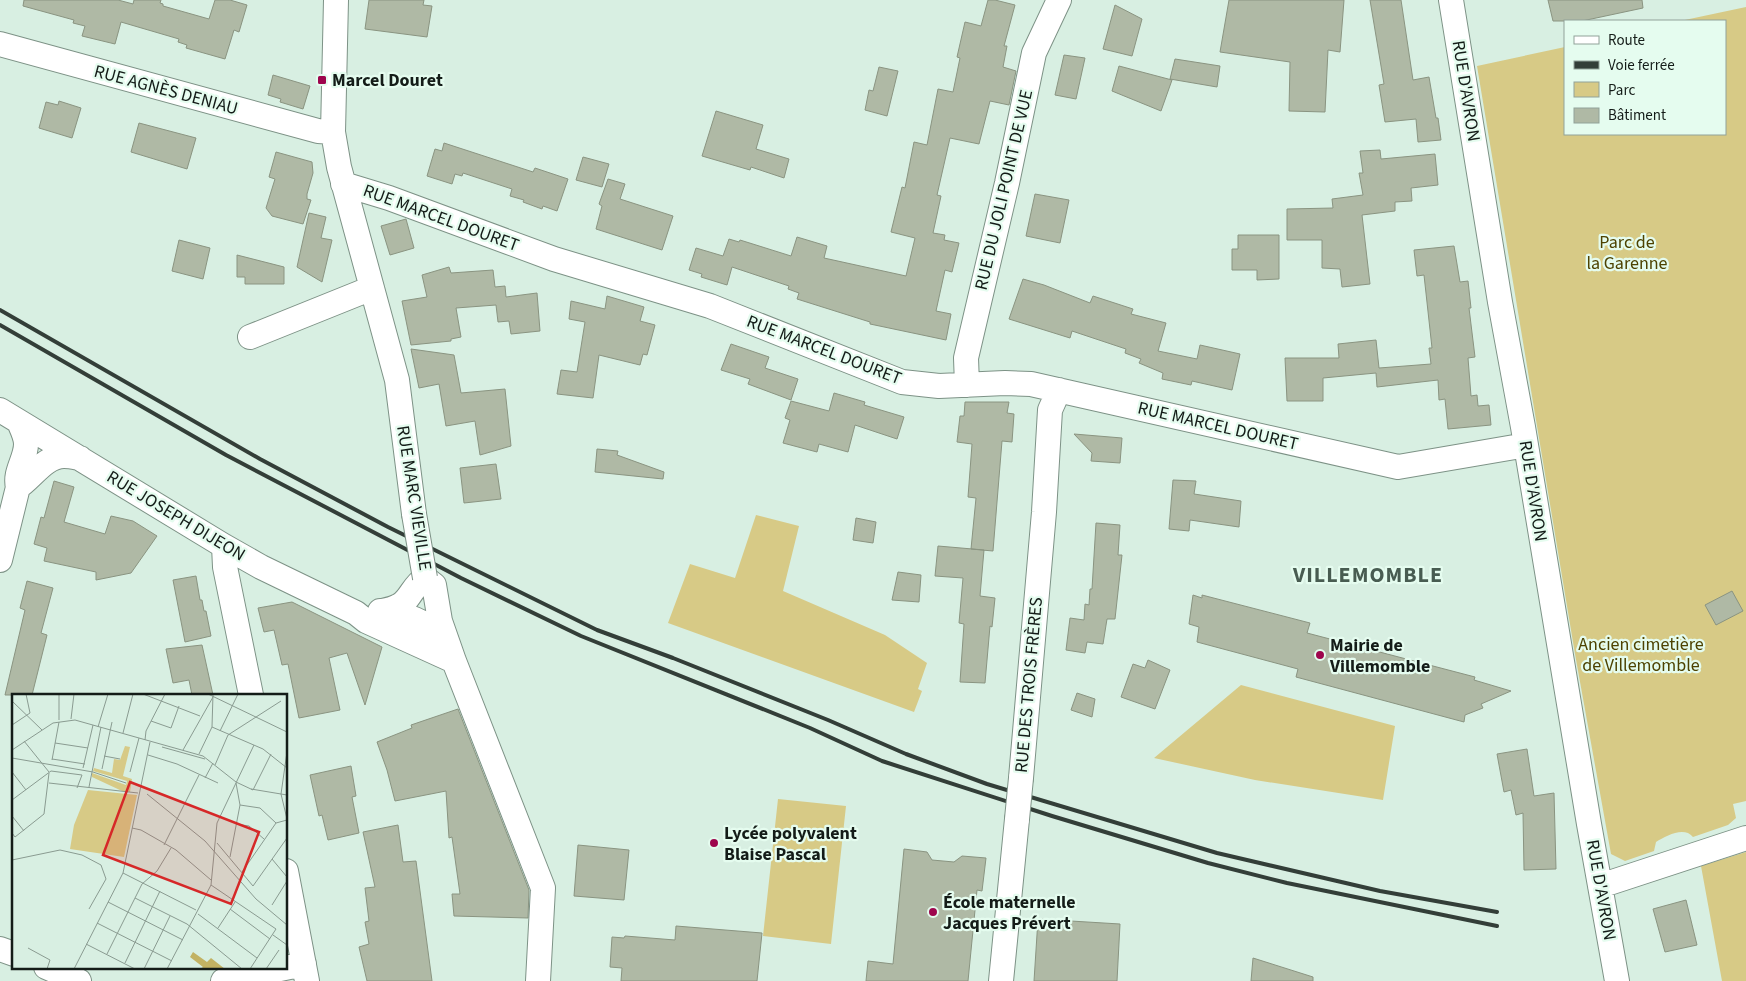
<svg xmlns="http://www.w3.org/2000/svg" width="1746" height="981" viewBox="0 0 1746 981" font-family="'Source Sans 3',sans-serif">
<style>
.green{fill:#d7ca86}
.building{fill:#afb9a5;stroke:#8a9481}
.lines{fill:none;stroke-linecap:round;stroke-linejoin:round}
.street-casing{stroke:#7d9286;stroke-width:26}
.street{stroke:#fff;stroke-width:24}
.rail{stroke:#333e38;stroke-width:4}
.street-bridge-casing{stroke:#7d9286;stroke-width:26;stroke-linecap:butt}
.street-bridge{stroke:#fff;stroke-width:24}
.poi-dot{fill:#9e054d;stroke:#e5fcef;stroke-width:2}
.labels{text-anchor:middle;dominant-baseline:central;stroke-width:4.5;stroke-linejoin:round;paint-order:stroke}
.poi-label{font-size:18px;font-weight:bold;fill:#141c18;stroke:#e5fcef;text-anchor:start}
.street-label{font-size:18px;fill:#141c18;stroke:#e5fcef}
.park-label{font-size:18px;fill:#4d4200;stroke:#e5fcef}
.district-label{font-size:22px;font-weight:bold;letter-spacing:1px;fill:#485c51;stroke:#e5fcef}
.inset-road{fill:none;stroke:#8a9b91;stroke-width:1}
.view{fill:#d62828;fill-opacity:0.15;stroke:#d62828;stroke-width:2.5}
.inset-edge{fill:none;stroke:#141c18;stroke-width:2.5}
</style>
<rect width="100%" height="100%" fill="#d8efe2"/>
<path class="green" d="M1746,7V801L1733,804L1736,818L1728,825L1693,837C1684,826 1666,836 1656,842L1654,851L1625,861L1611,854L1575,654L1477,66L1565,47V134H1725V21H1680Z
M756,515L799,526L783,591L885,635L927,663L918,689L922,691L914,712L668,623L690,564L735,578Z
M1241,685L1395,726L1383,800L1255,780L1154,758Z
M778,799L846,806L831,944L763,936Z
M1746,852V981H1722L1701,866Z"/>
<path class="building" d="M24,0H118L133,4L134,0H161L160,3L163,4V6L209,19L215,0H230L247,5L239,32L234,30L225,59L186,48L187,45L178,42L179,39L121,22L115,44L82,36L85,26L73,23L74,20L23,6Z
M369,0H424L423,5L432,6L427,37L365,29Z
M988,0H995L1015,5L1004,46H1007L1003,67L1016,71L1009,105L990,101L979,144L950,138L937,195L941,196L933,233L945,235L944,240L959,243L952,272L945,270L936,311L951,314L946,340L870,324V322L797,299L799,293L788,289L789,286L732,267L727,285L701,277L702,274L689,270L696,248L723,256L729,239L739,242L740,240L791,256L797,237L827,246L824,258L906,276L915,238L891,232L902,187L905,188L914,142L927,145L938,89L953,92L960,58L957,57L965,22L981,26Z
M1229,0H1344L1340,52L1328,50L1325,112L1289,111L1290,62L1220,52Z
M1370,0H1401L1413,80L1429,77L1436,118H1438L1441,140L1418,142L1416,119L1385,122L1379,85L1384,84Z
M1548,0H1642L1643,8L1582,21H1553Z
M1115,5L1142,19L1132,56L1103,49Z
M1064,55L1085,58L1076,99L1055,95Z
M1175,59L1220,66L1217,87L1170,79Z
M1119,66L1172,80L1161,111L1112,91Z
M879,67L898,71L887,116L865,110L869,90L873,91Z
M273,75L310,86L303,109L280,102L281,99L268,95Z
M59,101L81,108L72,138L39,128L46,102L58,105Z
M716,111L763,125L756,149L789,159L784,178L751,167L750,170L702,156Z
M139,123L196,138L187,169L131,152Z
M444,143L533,172L535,168L568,179L557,211L543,206L542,209L523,202L524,200L510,196L512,189L463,173L462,176L455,174L452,184L427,176L435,149L442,151Z
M1380,150L1381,159L1435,154L1438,185L1411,188L1412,201L1395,202V211L1362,215L1370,284L1342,287L1340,269L1322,268V240H1287V209L1333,208L1332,199L1363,195L1359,173H1363L1360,151Z
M276,152L312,162L313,173L307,194V199L311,200L303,224L272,216L266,208L275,179L269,177Z
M583,157L609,164L602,187L576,180Z
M608,179L625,184L620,199L673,216L662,250L596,229L602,206L599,204Z
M1035,194L1069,200L1060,243L1026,236Z
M309,213L326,217L321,238L332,240L322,282L297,267Z
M406,219L414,248L390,255L381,226Z
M1238,235H1279V279L1257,280V270H1232V249H1238Z
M179,240L210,248L203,279L172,271Z
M1454,246L1460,282L1468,281L1471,308H1469L1475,357L1468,358L1471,396L1477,395L1478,406L1489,405L1491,425L1448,429L1445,399L1439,400L1438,380L1377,387L1376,373L1323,378V401H1287L1285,358H1339L1338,344L1376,340L1379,368L1431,364L1429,348H1432L1424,275L1417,276L1414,250Z
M237,255L284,267V284H245V277H237Z
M449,267L451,273L493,270L495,287L505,286L506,297L537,293L540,331L511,334L509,321L498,322L496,305L456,308L461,337L451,339V341L411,345L402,301L427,297L422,275Z
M1023,279L1044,285L1090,303L1093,296L1133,309L1131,314L1166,323L1158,351L1197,359L1200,345L1240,354L1232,390L1192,381L1191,385L1162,379L1163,373L1139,363L1141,359L1125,353L1126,349L1072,331L1070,338L1009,319Z
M607,296L644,307L640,321L655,325L647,355L643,354L640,365L599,355L593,398L557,394L561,370L577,372L585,322L569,319L571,301L605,309Z
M731,344L769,357L765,368L798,379L791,400L748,384L750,379L721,370Z
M411,349L454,355L461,393L505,389L511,446L480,455L475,421L446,426L439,384L419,388Z
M834,393L865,402L864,405L904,417L897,439L855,425L848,452L819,444L817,452L783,443L790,420L785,418L791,401L829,411Z
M965,402H1009L1007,413L1014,414L1012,442L1002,441L993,551L971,549L976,498L968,497L972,444L957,442L960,416H964Z
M1074,434L1122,438L1120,463L1091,461L1092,453Z
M597,449L618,451L617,455L664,472L663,479L595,472Z
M496,464L501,499L464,503L460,468Z
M1173,480L1196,481L1194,494L1241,501L1239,527L1190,520L1189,531L1169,529Z
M54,481L74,487L64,522L105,534L111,516L133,521L157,536L131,573L96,580V572L44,561L47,548L34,544L41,517L44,518Z
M856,518L876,522L873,543L853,540Z
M1096,523L1120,525L1118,555H1122L1115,619H1107L1103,644L1087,642L1085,653L1066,650L1070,618L1084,620L1085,604L1089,605L1090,589H1092Z
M938,546L984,550L980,596L995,598L992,627L990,626L985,683L960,682L964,624L959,623L963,578L935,576Z
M898,572L921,575L919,602L892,600Z
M196,576L200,600H202L204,611H206L211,636L185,642L173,580Z
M27,581L53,588L41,633L47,635L32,695H5L25,610L20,608Z
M1732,591L1743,611L1716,625L1705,605Z
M1193,595L1202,598V595L1310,623L1307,633L1475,677L1474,680L1511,691L1481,704L1483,708L1465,715L1464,722L1296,677L1298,669L1197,642L1199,627L1189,624Z
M292,602L382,647L365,705L347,653L329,658L340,710L299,718L288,664L282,665L274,630L264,632L258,608Z
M202,645L213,695H192L189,680L173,683L166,649Z
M1148,660L1170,670L1155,709L1121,697L1133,664L1145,668Z
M1077,693L1095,699L1092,717L1071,710Z
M458,709L529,890L528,918L454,916L452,894H460L452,837L449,838L446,791L395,801L387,770L377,742L412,728L411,725Z
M1527,749L1534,796L1554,793L1556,869L1524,870L1523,813L1516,815L1511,790L1504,792L1497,754Z
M351,766L356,796L352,797L359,833L328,840L322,815L319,816L310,775Z
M398,825L403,862L416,861L432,981H367L359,947L369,944L365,922L369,921L365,888L375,887L363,832Z
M578,845L629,850L624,900L574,896Z
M904,849L927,852L932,860L954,862L962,856L986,858L982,891L977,890L968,981H866L868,961L893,964Z
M1686,900L1697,945L1665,952L1653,909Z
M1038,919L1120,924L1117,981H1034Z
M676,926L762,933L757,981H621L622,968L610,967L612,937L624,938L625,936L675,940Z
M1253,958L1313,977V981H1251Z"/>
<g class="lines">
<g class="street-casing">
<path id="street" d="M336,0L333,132L339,167L397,380L414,514
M1451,0L1500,302L1523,427L1589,824L1617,981
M0,44L318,131L333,132
M343,184L389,198L554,259L710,306L902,382L939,386L1005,383L1031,384L1398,467L1526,445
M250,337L372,288
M967,385L966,358L1007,183L1034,53L1059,0
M0,410L224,546L261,567L356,613L366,621L454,661
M18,487C32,478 45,456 64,456C69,456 74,457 80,458
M224,546L225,567L251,695
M0,560L18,487C14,472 26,459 26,444C26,437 22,429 19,422
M380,611C404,612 428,623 446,639
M382,611C387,610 393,609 398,606C410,601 412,586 425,578L434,585L440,621L454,661L543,888L538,981
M1021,778L1044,512L1050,410L1059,390
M286,871L307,981
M1600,886L1746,838
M0,949L14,954
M46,967L79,981
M223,981L304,964
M1001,981L1017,819"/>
</g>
<use href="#street" class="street"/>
<path class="rail" d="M0,310L260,459L388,527L597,630L673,658L828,720L906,754L987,784L1217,853L1380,891L1497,912
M0,325L226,455L461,578L581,636L810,728L882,761L1052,816L1208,863L1287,883L1497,926"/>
<g class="street-bridge-casing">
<path id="street-bridge" d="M414,514L425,578
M1017,819L1021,778"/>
</g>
<use href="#street-bridge" class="street-bridge"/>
</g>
<g class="poi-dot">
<rect x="317" y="75" width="10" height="10" rx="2.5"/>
<circle cx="1320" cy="655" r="5"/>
<circle cx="714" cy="843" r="5"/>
<circle cx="933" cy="912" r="5"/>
</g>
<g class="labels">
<g class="poi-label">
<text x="332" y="80">Marcel Douret</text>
<text x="1330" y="645">Mairie de<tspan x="1330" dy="21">Villemomble</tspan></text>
<text x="724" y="833">Lycée polyvalent<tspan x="724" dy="21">Blaise Pascal</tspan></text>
<text x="943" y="902">École maternelle<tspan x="943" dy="21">Jacques Prévert</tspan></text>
</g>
<g class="street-label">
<text transform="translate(166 90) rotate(15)">RUE AGNÈS DENIAU</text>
<text transform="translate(1466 91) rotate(81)">RUE D'AVRON</text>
<text transform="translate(1004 190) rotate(-77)">RUE DU JOLI POINT DE VUE</text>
<text transform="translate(441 218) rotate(20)">RUE MARCEL DOURET</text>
<text transform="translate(824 350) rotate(21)">RUE MARCEL DOURET</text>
<text transform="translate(1218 426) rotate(13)">RUE MARCEL DOURET</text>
<text transform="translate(1533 491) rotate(81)">RUE D'AVRON</text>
<text transform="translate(414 498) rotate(81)">RUE MARC VIEVILLE</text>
<text transform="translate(176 516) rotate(31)">RUE JOSEPH DIJEON</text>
<text transform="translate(1029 685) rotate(-85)">RUE DES TROIS FRÈRES</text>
<text transform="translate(1601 890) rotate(80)">RUE D'AVRON</text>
</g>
<g class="park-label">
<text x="1627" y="242">Parc de<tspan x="1627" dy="21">la Garenne</tspan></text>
<text x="1641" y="644">Ancien cimetière<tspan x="1641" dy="21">de Villemomble</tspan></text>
</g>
<g class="district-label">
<text x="1368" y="575">VILLEMOMBLE</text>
</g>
</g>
<g transform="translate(12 694)">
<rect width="275" height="275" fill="#d8efe2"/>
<path d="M113,52L118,53L111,82L120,85L118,98L110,97L80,83V79L114,91L115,87L81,77L82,74L100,79L102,65L108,66ZM76,96L125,101L112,163L58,155L62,131Z" fill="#d7ca86"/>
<path d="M181,258L195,268L199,264L213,275H188L191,273L178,263Z" fill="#c2b263"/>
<path class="inset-road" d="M47,0V26M131,0L188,22M196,0L275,38M0,7L30,36M59,25L62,0M139,27L159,34L167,12M0,31L18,19L14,0M86,33L96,0M200,33L251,55L275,74M208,37L226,0M111,39L121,0M133,46L134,37L153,0M12,47L37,78M43,49L76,54M150,53L193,65M0,56L41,29L63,26L191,62L224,88L241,96M171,56L201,3M187,60L200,33L201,0M136,61L165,70L206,89M92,62L108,65M0,64L81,78L114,89M40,65L73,70M40,66L47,28M203,71L216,41L269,7M71,74L81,31M90,75L100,28M0,78L14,96M118,78L127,44M193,84L201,69M37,89L126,99M77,93L89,33M239,95L275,101M241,96L259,60M135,100L193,147L244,205L275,231M269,100L275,58M269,100L275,125M0,106L39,77L70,81L65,94M228,111L248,114L264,129M0,122L12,137M224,130L237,132L252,145M120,134L129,136L164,156L199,186M0,139L3,143L32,120L37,79M205,149L241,192L275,144M152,151L187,81M218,163L228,111L224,89M260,165L275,183M0,166L48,156L70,161L89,171L94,185L77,215M230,178L264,129L275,126M111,179L184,216M199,191L264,235L238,275M123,204L175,230L230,275M96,208L171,246M260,211L275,187M218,215L258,245M186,220L245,264M85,229L160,267M206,234L223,208M261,241L275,251M74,250L123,275M16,254L38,266L35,275M95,260L130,190L145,177L159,154M113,269L148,197M62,275L111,179L138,48M132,275L158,222M155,275L199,191L205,129L242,51M254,275L267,256"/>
<path class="view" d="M118,88L247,138L219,210L91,161Z"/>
<rect width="275" height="275" class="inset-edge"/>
</g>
<rect x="1564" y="20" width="162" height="115" fill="#e5fcef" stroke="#91a299"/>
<rect x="1574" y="36" width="25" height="8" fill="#ffffff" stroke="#91a299"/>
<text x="1608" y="45" font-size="15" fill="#141c18">Route</text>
<rect x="1574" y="61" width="25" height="8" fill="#333e38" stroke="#91a299"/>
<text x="1608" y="70" font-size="15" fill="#141c18">Voie ferrée</text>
<rect x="1574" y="82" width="25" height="15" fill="#d7ca86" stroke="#91a299"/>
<text x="1608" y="95" font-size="15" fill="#141c18">Parc</text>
<rect x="1574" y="108" width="25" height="15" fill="#afb9a5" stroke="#91a299"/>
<text x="1608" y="120" font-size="15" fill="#141c18">Bâtiment</text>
</svg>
